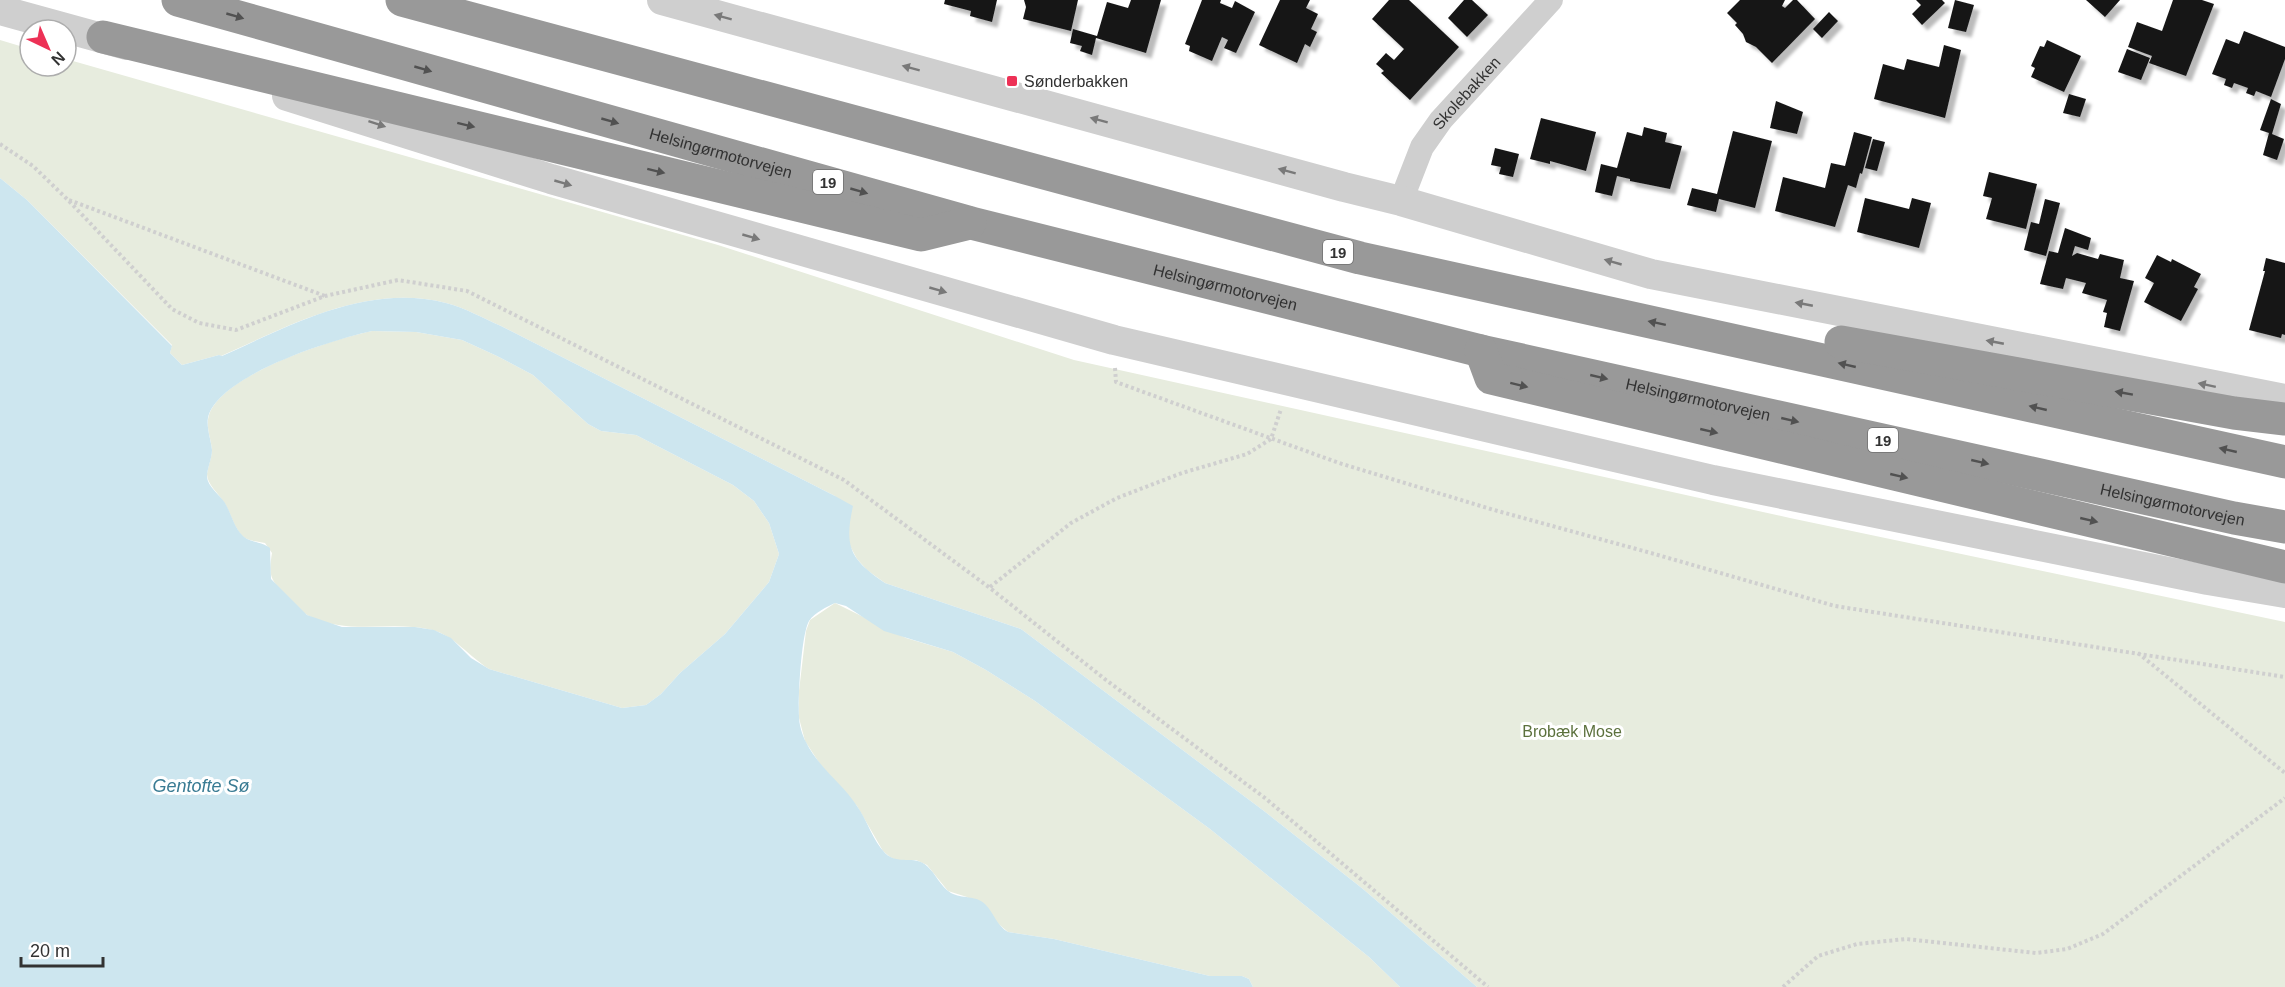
<svg xmlns="http://www.w3.org/2000/svg" width="2285" height="987" viewBox="0 0 2285 987" font-family="Helvetica,sans-serif">
<style>
.green{fill:#e7ecde}
.water{fill:#cde6ef;fill-rule:evenodd}
.building{fill:#191919;filter:url(#shadow)}
.lines{fill:none;stroke-linecap:round;stroke-linejoin:round}
.path{stroke:#cfcfcf;stroke-width:4;stroke-dasharray:3 3;stroke-linecap:butt}
.minor{stroke:#cfcfcf;stroke-width:24}
.tertiary{stroke:#cfcfcf;stroke-width:30}
.motorway{stroke:#999;stroke-width:33}
.oneway{fill:#515151}
.oneway2{fill:#797979}
.poi-dot{fill:#ed3156;stroke:#fff;stroke-width:2}
.labels{text-anchor:middle;dominant-baseline:central;stroke-width:6;stroke-linejoin:round;paint-order:stroke}
.shield{fill:#fff;stroke:#707070;stroke-width:1.5}
.shield-label{font-size:15px;font-weight:bold;fill:#323232}
.poi-label{font-size:16px;fill:#323232;stroke:#fff;text-anchor:start}
.street-label{font-size:16px;fill:#323232;stroke:#fff}
.park-label{font-size:16px;fill:#5c713d;stroke:#fff}
.water-label{font-size:18px;font-style:italic;fill:#397b93;stroke:#fff}
</style>
<defs>
<filter id="shadow"><feDropShadow dx="5.5" dy="5.5" stdDeviation="1.5" flood-color="#0004"/></filter>
</defs>
<rect width="100%" height="100%" fill="#fff"/>
<path class="green" d="M0,40L30,49V66H66V59L718,245L1074,360L1790,518L2285,622V987H1477L1363,889L1264,811L1021,629L885,583L867,570L857,559L848,542L849,526L835,496L501,326C483,318 465,308 446,303C367,283 291,325 221,356L219,355L182,365L170,353L172,345L27,200L0,178Z
M372,331L416,332L462,340L497,356L533,375L588,424L601,431L636,435L733,485L754,501L769,523L779,554L769,582L725,634L680,673L661,694L646,705L622,708L489,669C470,657 453,635 432,630C390,620 349,636 309,616C301,612 294,603 288,597C271,581 268,577 272,553L265,543C259,542 252,541 247,539C235,534 231,511 223,501C218,493 207,484 207,474C208,467 211,459 212,452C212,440 205,427 209,415C222,374 333,339 372,331Z
M835,603L906,638L953,652L986,670L1035,701L1210,829L1369,957L1400,987H1253L1249,979L1242,976H1210L1054,939L1008,932L967,897L948,891L927,865L916,860L898,861L890,857L883,851L857,806L820,764L805,741L799,718V691L806,631L810,620Z"/>
<path class="water" d="M0,178L27,200L172,346L170,353L182,365L219,355L222,356C291,325 367,283 446,303C465,308 483,318 501,326L835,496L853,506C844,547 850,559 885,583L1021,629L1264,811L1363,889L1477,987H1400L1369,957L1210,829L1035,701L986,670L953,652L884,631L846,606L835,603C827,607 815,612 809,621C801,635 798,698 799,716C799,724 802,735 806,742C818,767 842,783 857,806C867,820 873,841 885,853C898,866 914,854 927,866C936,874 940,886 951,893C962,899 976,895 985,904C994,913 997,926 1008,932L1054,939L1210,976H1242L1249,979L1253,987H0ZM372,331L416,332L462,340L497,356L533,375L588,424L601,431L636,435L733,485L754,501L769,523L779,554L769,582L725,634L680,673L661,694L646,705L622,708L489,669L471,658L451,638L434,630L415,627H342L307,615L271,579L270,548C262,541 249,543 242,535C234,527 231,513 225,503C220,495 208,487 207,477C207,468 212,459 212,450C211,439 205,425 209,414C225,373 332,340 372,331Z"/>
<path class="building" d="M945,0H997L992,22L970,16L971,11L944,4Z
M1024,0H1078L1071,31L1023,19L1026,7Z
M1131,0H1161L1146,53L1096,38L1092,55L1080,51L1082,46L1070,43L1073,29L1097,36L1107,2L1128,8Z
M1202,0H1221L1220,3L1232,8L1235,1L1255,12L1236,53L1224,48L1228,40L1222,37L1212,61L1189,51L1190,46L1185,44Z
M1280,0H1310L1306,8L1318,14L1311,29L1317,32L1310,47L1305,44L1297,63L1259,45Z
M1389,0H1409L1459,47L1410,100L1381,73L1384,71L1376,64L1386,53L1394,60L1404,49L1372,19Z
M1464,0H1472L1488,15L1467,37L1448,18Z
M1740,0H1785L1782,6L1785,8L1793,0H1797L1815,19L1772,63L1756,47L1746,42L1743,34L1735,25L1737,23L1727,13Z
M1916,0H1942L1945,3L1922,25L1912,14L1921,5Z
M1955,0L1974,5L1966,32L1948,28Z
M2086,0H2120L2105,17Z
M2173,0H2202L2214,4L2186,76L2149,63L2152,56L2128,47L2137,22L2162,31Z
M1829,12L1838,21L1822,38L1813,29Z
M2244,31L2285,47V59L2271,97L2256,91L2254,96L2246,93L2248,88L2234,83L2232,88L2224,85L2226,79L2212,74L2226,39L2239,44Z
M2047,40L2081,56L2064,92L2031,77L2035,68L2031,66L2040,46L2044,47Z
M1944,45L1961,50L1945,118L1874,99L1883,64L1904,70L1907,59L1939,67Z
M2127,49L2150,58L2141,80L2118,72Z
M2069,94L2086,99L2080,117L2063,113Z
M2271,99L2281,104L2272,134L2284,139L2277,160L2263,155L2269,133L2260,130Z
M1776,101L1803,112L1797,134L1770,128Z
M1541,118L1596,132L1586,171L1550,161V164L1530,159Z
M1644,127L1667,133L1665,142L1682,146L1670,189L1630,181V179L1617,176L1612,196L1595,192L1601,164L1617,168L1627,132L1642,136Z
M1733,131L1772,141L1755,208L1719,199L1716,212L1687,205L1692,188L1717,194Z
M1854,132L1872,137L1862,174L1860,173L1856,188L1848,185L1835,227L1775,211L1783,177L1825,188L1831,163L1845,166Z
M1873,139L1885,142L1877,171L1865,168Z
M1495,148L1519,154L1513,177L1499,174L1501,167L1491,165Z
M1989,172L2037,184L2026,229L1986,219L1992,198L1983,196Z
M1865,198L1909,209L1912,198L1931,203L1919,248L1857,232Z
M2045,199L2060,203L2046,256L2024,250L2031,222L2039,224Z
M2065,228L2091,238L2088,250L2075,246L2072,256L2077,253L2098,259L2100,254L2124,260L2120,278L2134,281L2120,331L2104,327L2107,313L2103,312L2107,300L2082,293L2086,283L2066,278L2063,289L2040,284L2049,251L2058,253Z
M2157,255L2171,262L2172,259L2201,274L2194,287L2198,289L2181,321L2144,302L2154,283L2145,278Z
M2266,258L2285,263V335L2282,334L2281,338L2249,330L2265,271H2263Z"/>
<g class="lines">
<path class="path" d="M0,144L33,166L68,200L172,309L199,323L236,330L325,296L398,280L467,291L844,480L990,588L1106,680L1265,798L1488,987
M69,200L325,296
M1115,368L1116,382L1339,463L1494,510L1651,553L1835,606L2285,677
M990,587L1071,523L1117,498L1182,473L1247,454L1271,439L1281,409
M2138,653L2285,773
M1783,987L1818,956L1857,944L1906,939L2036,953L2067,949L2103,934L2285,798"/>
<path class="minor" id="s1" d="M1401,201L1422,147L1441,120L1551,0"/>
<path class="tertiary" d="M662,0L1344,187L1401,201L1651,274L2285,399
M0,10L127,45
M287,96L551,179L1114,340L1713,480L2208,580L2285,593"/>
<g class="motorway">
<path id="s2" d="M178,0L971,223L1481,351L2234,518L2285,527"/>
<path d="M402,0L1360,258L2285,462"/>
<path d="M103,37L921,235L970,223"/>
<path d="M1841,342L2234,413L2285,419"/>
<path d="M1481,351L1491,378L2285,567"/>
</g>
</g>
<defs><path id="oneway-solid" d="M-6-.8H1V-3.2L6.5 0L1 3.2V.8H-6Z" transform="scale(1.5)"/></defs>
<g class="oneway">
<use href="#oneway-solid" transform="translate(235 16) rotate(16)"/>
<use href="#oneway-solid" transform="translate(423 69) rotate(16)"/>
<use href="#oneway-solid" transform="translate(610 121) rotate(16)"/>
<use href="#oneway-solid" transform="translate(466 125) rotate(14)"/>
<use href="#oneway-solid" transform="translate(656 171) rotate(14)"/>
<use href="#oneway-solid" transform="translate(859 191) rotate(16)"/>
<use href="#oneway-solid" transform="translate(1657 323) rotate(-168)"/>
<use href="#oneway-solid" transform="translate(1847 365) rotate(-167)"/>
<use href="#oneway-solid" transform="translate(1599 377) rotate(13)"/>
<use href="#oneway-solid" transform="translate(1519 385) rotate(14)"/>
<use href="#oneway-solid" transform="translate(2124 393) rotate(-170)"/>
<use href="#oneway-solid" transform="translate(2038 408) rotate(-167)"/>
<use href="#oneway-solid" transform="translate(1790 420) rotate(13)"/>
<use href="#oneway-solid" transform="translate(1709 431) rotate(13)"/>
<use href="#oneway-solid" transform="translate(2228 450) rotate(-167)"/>
<use href="#oneway-solid" transform="translate(1980 462) rotate(13)"/>
<use href="#oneway-solid" transform="translate(1899 476) rotate(13)"/>
<use href="#oneway-solid" transform="translate(2089 520) rotate(13)"/>
</g>
<g class="oneway2">
<use href="#oneway-solid" transform="translate(723 17) rotate(-165)"/>
<use href="#oneway-solid" transform="translate(911 68) rotate(-165)"/>
<use href="#oneway-solid" transform="translate(1099 120) rotate(-165)"/>
<use href="#oneway-solid" transform="translate(377 124) rotate(18)"/>
<use href="#oneway-solid" transform="translate(1287 171) rotate(-165)"/>
<use href="#oneway-solid" transform="translate(563 183) rotate(16)"/>
<use href="#oneway-solid" transform="translate(751 237) rotate(16)"/>
<use href="#oneway-solid" transform="translate(1613 262) rotate(-164)"/>
<use href="#oneway-solid" transform="translate(938 290) rotate(16)"/>
<use href="#oneway-solid" transform="translate(1804 304) rotate(-169)"/>
<use href="#oneway-solid" transform="translate(1995 342) rotate(-169)"/>
<use href="#oneway-solid" transform="translate(2207 385) rotate(-168)"/>
</g>
<rect class="poi-dot" x="1006" y="75" width="12" height="12" rx="3"/>
<g class="labels">
<g class="shield">
<rect x="813" y="170" width="30" height="24" rx="4.5"/>
<rect x="1323" y="240" width="30" height="24" rx="4.5"/>
<rect x="1868" y="428" width="30" height="24" rx="4.5"/>
</g>
<g class="shield-label">
<text x="828" y="182">19</text>
<text x="1338" y="252">19</text>
<text x="1883" y="440">19</text>
</g>
<g class="poi-label">
<text x="1024" y="81">Sønderbakken</text>
</g>
<g class="street-label">
<text stroke="none"><textPath href="#s1" startOffset="128">Skolebakken</textPath></text>
<text stroke="none"><textPath href="#s2" startOffset="564">Helsingørmotorvejen</textPath></text>
<text stroke="none"><textPath href="#s2" startOffset="1086">Helsingørmotorvejen</textPath></text>
<text stroke="none"><textPath href="#s2" startOffset="1572">Helsingørmotorvejen</textPath></text>
<text stroke="none"><textPath href="#s2" startOffset="2058">Helsingørmotorvejen</textPath></text>
</g>
<g class="park-label">
<text x="1572" y="731">Brobæk Mose</text>
</g>
<g class="water-label">
<text x="201" y="786">Gentofte Sø</text>
</g>
</g>
<g transform="translate(48 48) rotate(136)"><circle r="28" fill="#ffffff" stroke="#adadad" stroke-width="1.5"/>
<path d="M0-4.5L10 22L0 15L-10 22Z" fill="#ed3156"/>
<text y="-9" font-size="16" font-weight="bold" text-anchor="middle" fill="#323232">N</text>
</g>
<path d="M21 957v9h82v-9" fill="none" stroke="#323232" stroke-width="3"/>
<text x="30" y="957" font-size="18" fill="#323232" stroke="#ffffff" stroke-width="4.5" paint-order="stroke">20 m</text>
</svg>
